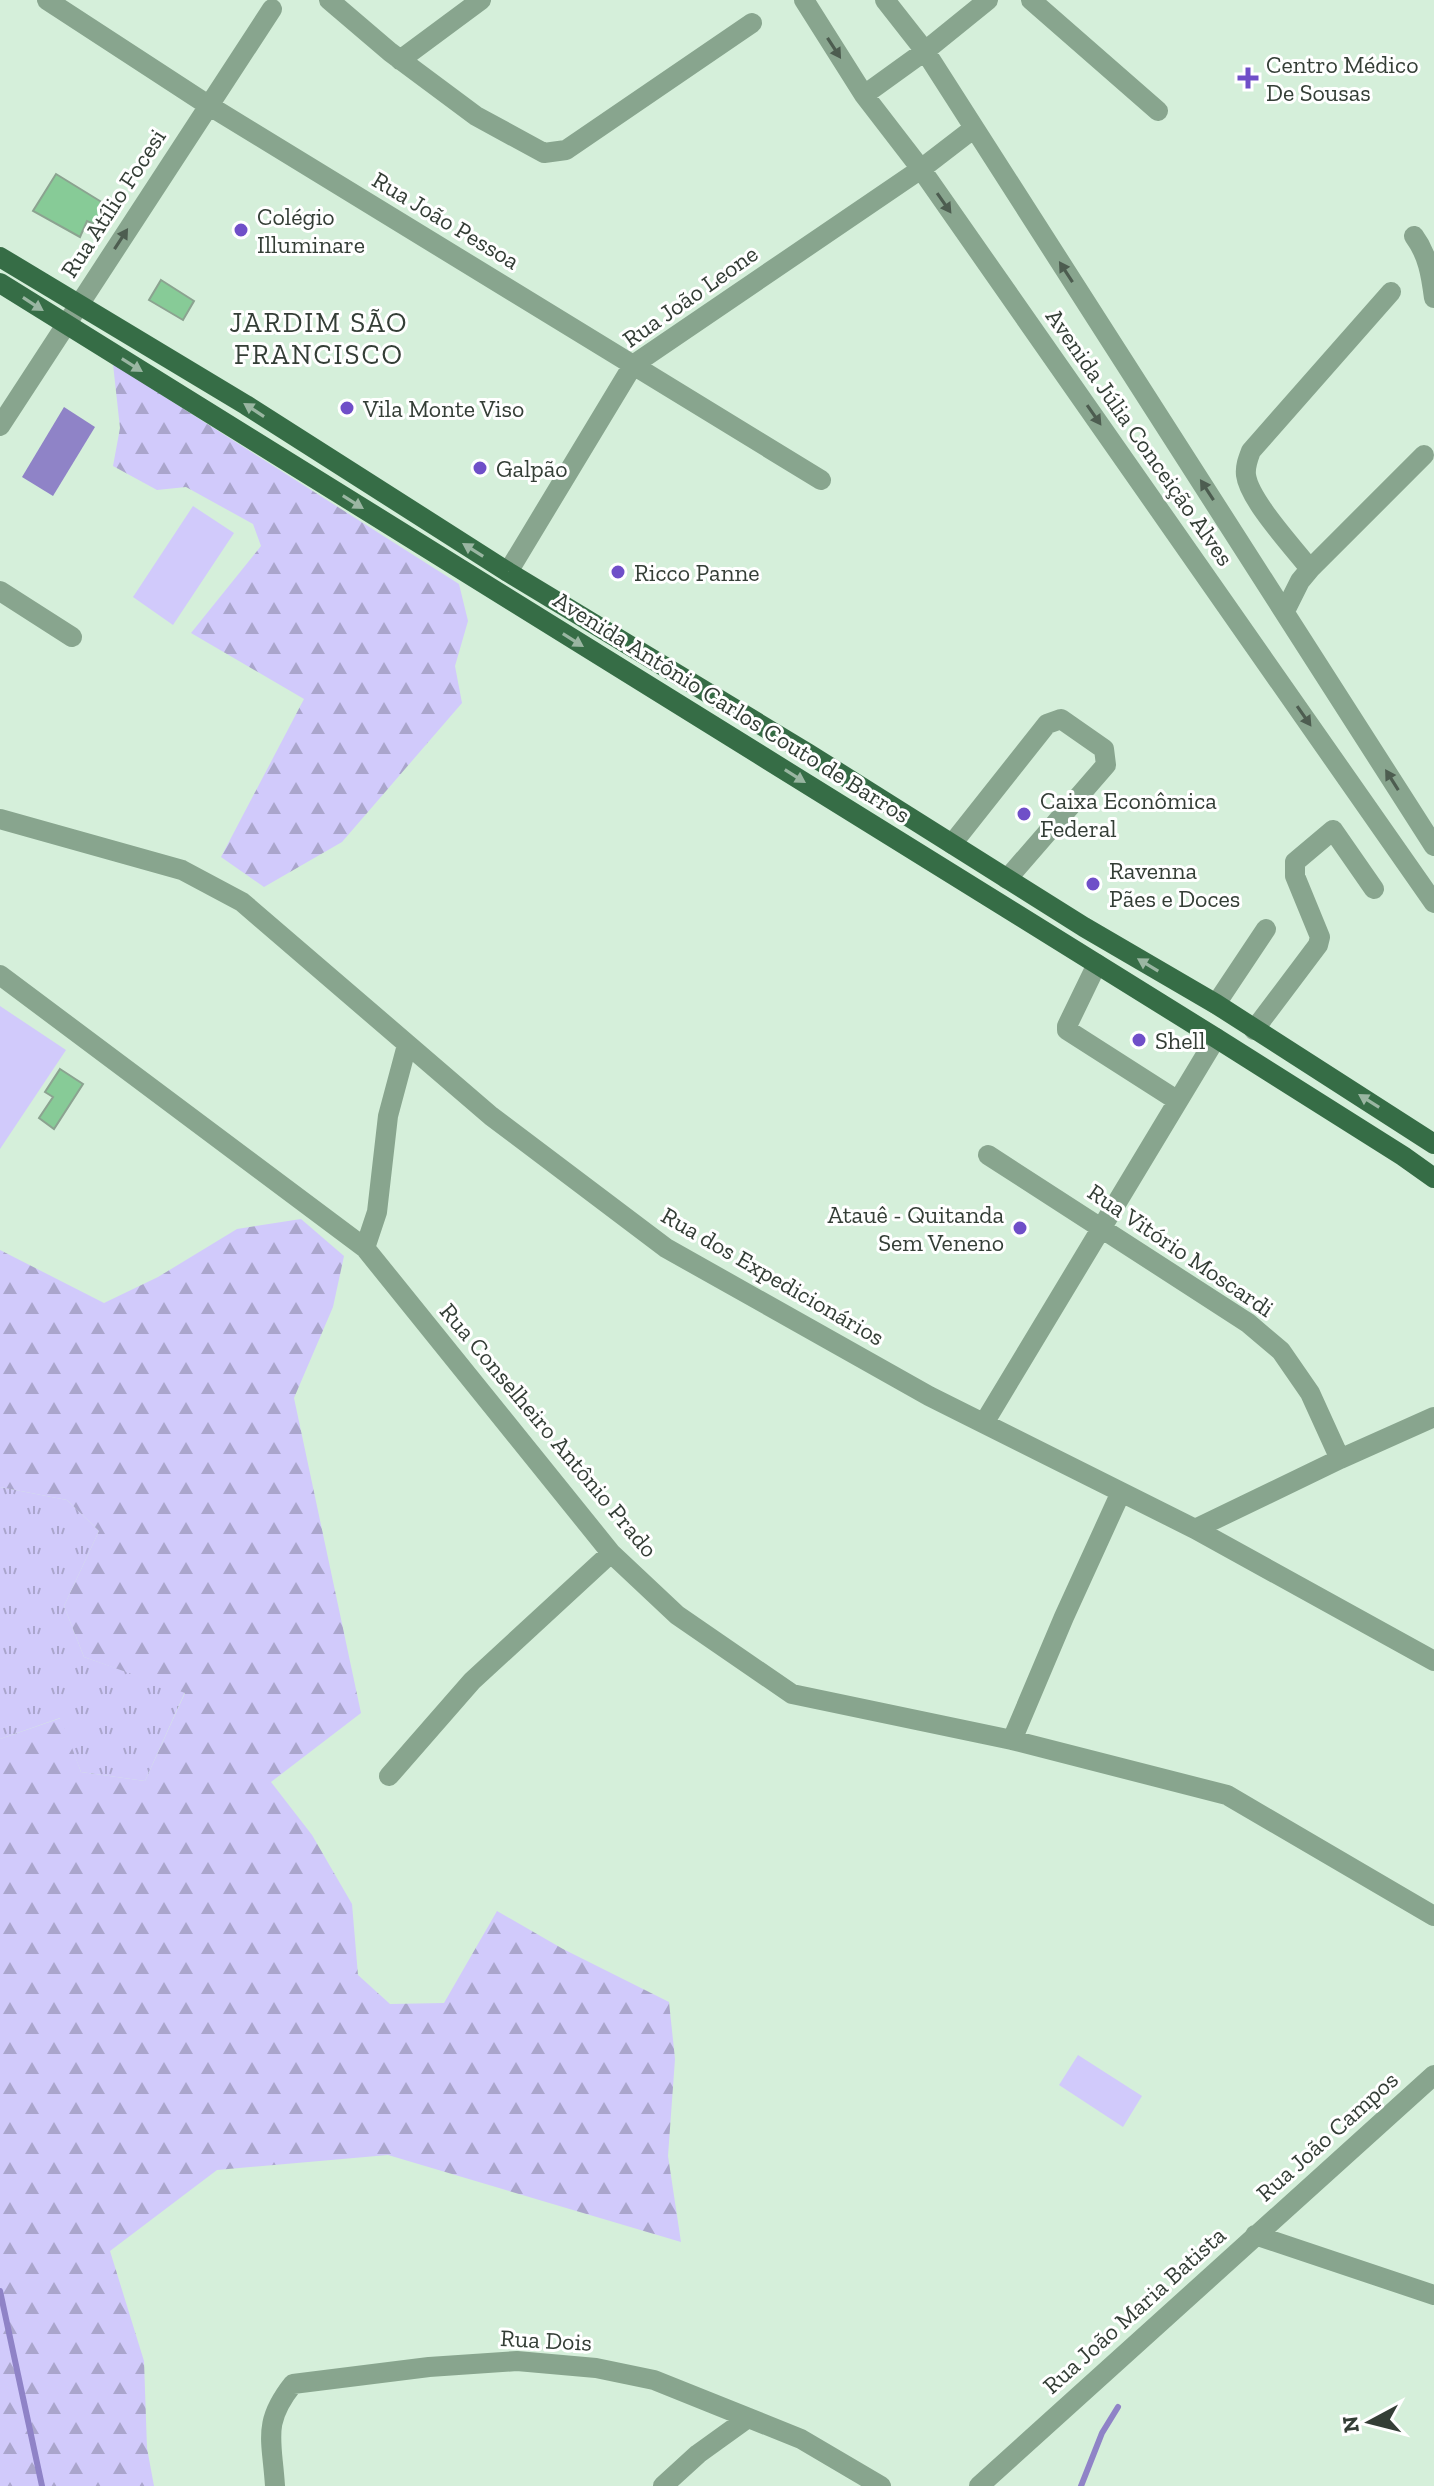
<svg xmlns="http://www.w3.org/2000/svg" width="1434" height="2486" viewBox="0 0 1434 2486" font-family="'Zilla Slab',serif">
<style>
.grass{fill:url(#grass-tufts)}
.forest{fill:url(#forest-firs)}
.pitch{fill:#d1cafb}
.water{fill:#8f83c7}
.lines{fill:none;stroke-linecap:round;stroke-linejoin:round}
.stream{stroke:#8f83c7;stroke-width:6}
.building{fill:#87cb97;stroke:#8ba390;stroke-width:2}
.minor{stroke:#88a58e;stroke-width:20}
.major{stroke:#366d46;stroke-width:20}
.oneway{fill:#4d5d50}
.oneway2{fill:#9ab6a2}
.poi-dot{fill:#6f4fc8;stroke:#fff;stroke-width:3}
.labels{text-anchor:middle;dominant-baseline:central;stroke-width:6;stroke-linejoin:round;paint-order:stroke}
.poi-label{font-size:24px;fill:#343e36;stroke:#fff;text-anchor:start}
.street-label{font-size:24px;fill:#343e36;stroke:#fff}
.quarter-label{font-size:28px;letter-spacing:2px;fill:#343e36;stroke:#fff}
</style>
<defs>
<pattern id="grass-tufts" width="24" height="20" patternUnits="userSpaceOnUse" patternTransform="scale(2)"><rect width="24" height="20" fill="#d1cafb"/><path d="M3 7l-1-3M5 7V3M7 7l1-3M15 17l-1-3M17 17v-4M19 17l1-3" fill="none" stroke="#aaa5cc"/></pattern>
<pattern id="forest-firs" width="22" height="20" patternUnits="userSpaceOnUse" patternTransform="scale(2)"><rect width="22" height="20" fill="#d1cafb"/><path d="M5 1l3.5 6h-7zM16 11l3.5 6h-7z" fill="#aaa5cc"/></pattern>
</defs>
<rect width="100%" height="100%" fill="#d5efda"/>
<path class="grass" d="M0,1487L67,1500L99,1531L64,1606L84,1657L185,1692L145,1781L81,1772L60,1718L0,1739Z"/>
<path class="forest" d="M113,364L459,584L468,621L455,666L462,703L342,842L264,887L221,857L304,699L191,633L261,546L253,524L186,487L157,490L113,466L120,428Z
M301,1219L344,1256L333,1307L294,1398L361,1713L271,1782L312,1835L352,1904L358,1975L390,2004L444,2003L497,1911L563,1949L669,2002L675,2059L668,2156L681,2242L388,2155L217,2170L110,2251L144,2361L147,2448L154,2486H0V1739L61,1718L81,1772L145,1781L185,1693L84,1657L64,1606L99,1531L67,1500L0,1487V1250L104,1303L158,1277L237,1229Z"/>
<path class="pitch" d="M193,506L234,533L173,625L133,597Z
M0,1006L66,1050L0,1149Z
M1078,2055L1142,2096L1123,2127L1059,2085Z"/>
<path class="water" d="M64,407L95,427L53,496L22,477Z"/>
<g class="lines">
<path class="stream" d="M0,2291L42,2486
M1081,2486L1102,2433L1118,2407"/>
</g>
<path class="building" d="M56,174L108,206L97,225L87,221L80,237L33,211Z
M161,280L194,301L183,320L149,300Z
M60,1069L83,1084L54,1129L39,1118L53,1097L45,1092Z"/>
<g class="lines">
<path class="minor" d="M47,0L208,105L821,480
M329,0L390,52L476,116L544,153L566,150L752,23
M804,0L864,95L921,169L1434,903
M885,0L925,51L1434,846
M1031,0L1158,111
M400,60L481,0
M864,95L925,51L988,0
M1414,236C1428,255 1431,275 1434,298
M0,426L272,9
M1310,569C1293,547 1249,500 1246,475C1245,466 1248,459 1251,451L1391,292
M508,572L633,365L921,169L973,129
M0,591L72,637
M1285,611L1300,581L1310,569L1424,455
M0,819L182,870L242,902L491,1116L666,1248L929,1396L1195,1529L1434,1661
M952,844L1047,724L1061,719L1104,749L1106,765L1007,879
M1097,964L1067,1026V1030L1178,1101
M0,975L365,1248L611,1553L677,1615L792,1694L1012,1740L1227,1795L1434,1916
M1216,1004L1266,929
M1254,1030L1318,945L1320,937L1295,876V862L1333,830L1374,889
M988,1155L1248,1323L1281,1351L1310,1393L1340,1459
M365,1248L377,1212L388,1116L407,1045
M984,1423L1216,1038
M1195,1529L1340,1459L1434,1417
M1012,1740L1064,1617L1121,1492
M389,1776L472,1681L611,1553
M1255,2235L1434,2295
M275,2486C272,2439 262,2423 293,2384L429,2367L517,2361L596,2368L654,2380L801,2439L881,2486
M663,2486L698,2454L748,2418
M979,2486L1434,2075"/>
<path class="major" d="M0,257L246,405L508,572L809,754L1084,927L1216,1004L1434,1144
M0,283L1216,1038L1403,1156L1434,1178"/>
</g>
<defs><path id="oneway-solid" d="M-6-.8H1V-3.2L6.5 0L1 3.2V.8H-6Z" transform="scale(2)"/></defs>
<g class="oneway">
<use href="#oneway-solid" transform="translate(834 48) rotate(57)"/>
<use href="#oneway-solid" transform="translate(944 203) rotate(55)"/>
<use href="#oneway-solid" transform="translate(121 239) rotate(-57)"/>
<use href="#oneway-solid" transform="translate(1066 272) rotate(-123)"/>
<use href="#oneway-solid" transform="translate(1094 415) rotate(55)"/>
<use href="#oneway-solid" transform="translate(1207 490) rotate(-123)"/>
<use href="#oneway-solid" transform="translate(1304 716) rotate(55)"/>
<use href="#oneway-solid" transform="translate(1392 780) rotate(-122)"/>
</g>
<g class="oneway2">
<use href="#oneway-solid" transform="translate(33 304) rotate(33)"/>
<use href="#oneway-solid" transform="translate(132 365) rotate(32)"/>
<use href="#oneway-solid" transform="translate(254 410) rotate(-147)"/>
<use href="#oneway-solid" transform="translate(353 502) rotate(32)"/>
<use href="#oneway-solid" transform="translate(473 550) rotate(-148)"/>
<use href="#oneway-solid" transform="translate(573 640) rotate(32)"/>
<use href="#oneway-solid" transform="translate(795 776) rotate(32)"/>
<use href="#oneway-solid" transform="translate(1148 965) rotate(-149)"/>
<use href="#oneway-solid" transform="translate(1369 1101) rotate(-148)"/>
</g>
<g class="poi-dot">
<path d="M1244 66h8v8h8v8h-8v8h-8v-8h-8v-8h8z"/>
<circle cx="241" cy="230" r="8"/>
<circle cx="347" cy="408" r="8"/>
<circle cx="480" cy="468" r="8"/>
<circle cx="618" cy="572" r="8"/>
<circle cx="1024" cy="814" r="8"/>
<circle cx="1093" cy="884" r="8"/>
<circle cx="1139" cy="1040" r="8"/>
<circle cx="1020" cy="1228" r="8"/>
</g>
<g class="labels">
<g class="poi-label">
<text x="1266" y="64">Centro Médico<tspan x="1266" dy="28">De Sousas</tspan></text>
<text x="257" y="216">Colégio<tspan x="257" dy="28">Illuminare</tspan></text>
<text x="363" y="408">Vila Monte Viso</text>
<text x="496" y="468">Galpão</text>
<text x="634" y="572">Ricco Panne</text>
<text x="1040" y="800">Caixa Econômica<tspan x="1040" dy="28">Federal</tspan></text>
<text x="1109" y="870">Ravenna<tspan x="1109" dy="28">Pães e Doces</tspan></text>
<text x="1155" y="1040">Shell</text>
<text x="1004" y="1214" text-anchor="end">Atauê - Quitanda<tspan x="1004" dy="28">Sem Veneno</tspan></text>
</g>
<g class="street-label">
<text transform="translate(113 203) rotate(-57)">Rua Atílio Focesi</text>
<text transform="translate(446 220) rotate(31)">Rua João Pessoa</text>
<text transform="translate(690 296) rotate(-35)">Rua João Leone</text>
<text transform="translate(1140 437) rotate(55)">Avenida Júlia Conceição Alves</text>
<text transform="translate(732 707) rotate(32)">Avenida Antônio Carlos Couto de Barros</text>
<text transform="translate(1181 1250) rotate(34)">Rua Vitório Moscardi</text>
<text transform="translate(773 1276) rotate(30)">Rua dos Expedicionários</text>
<text transform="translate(549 1430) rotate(50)">Rua Conselheiro Antônio Prado</text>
<text transform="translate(1327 2136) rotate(-42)">Rua João Campos</text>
<text transform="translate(1134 2310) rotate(-42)">Rua João Maria Batista</text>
<text transform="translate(546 2340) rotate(3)">Rua Dois</text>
</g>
<g class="quarter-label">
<text x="319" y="322">JARDIM SÃO<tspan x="319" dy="32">FRANCISCO</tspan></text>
</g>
</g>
<g transform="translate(1370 2422) rotate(263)" stroke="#ffffff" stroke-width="6" paint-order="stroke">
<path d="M0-6L14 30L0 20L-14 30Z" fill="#343e36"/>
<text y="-12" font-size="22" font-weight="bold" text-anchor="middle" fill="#343e36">N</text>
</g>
</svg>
